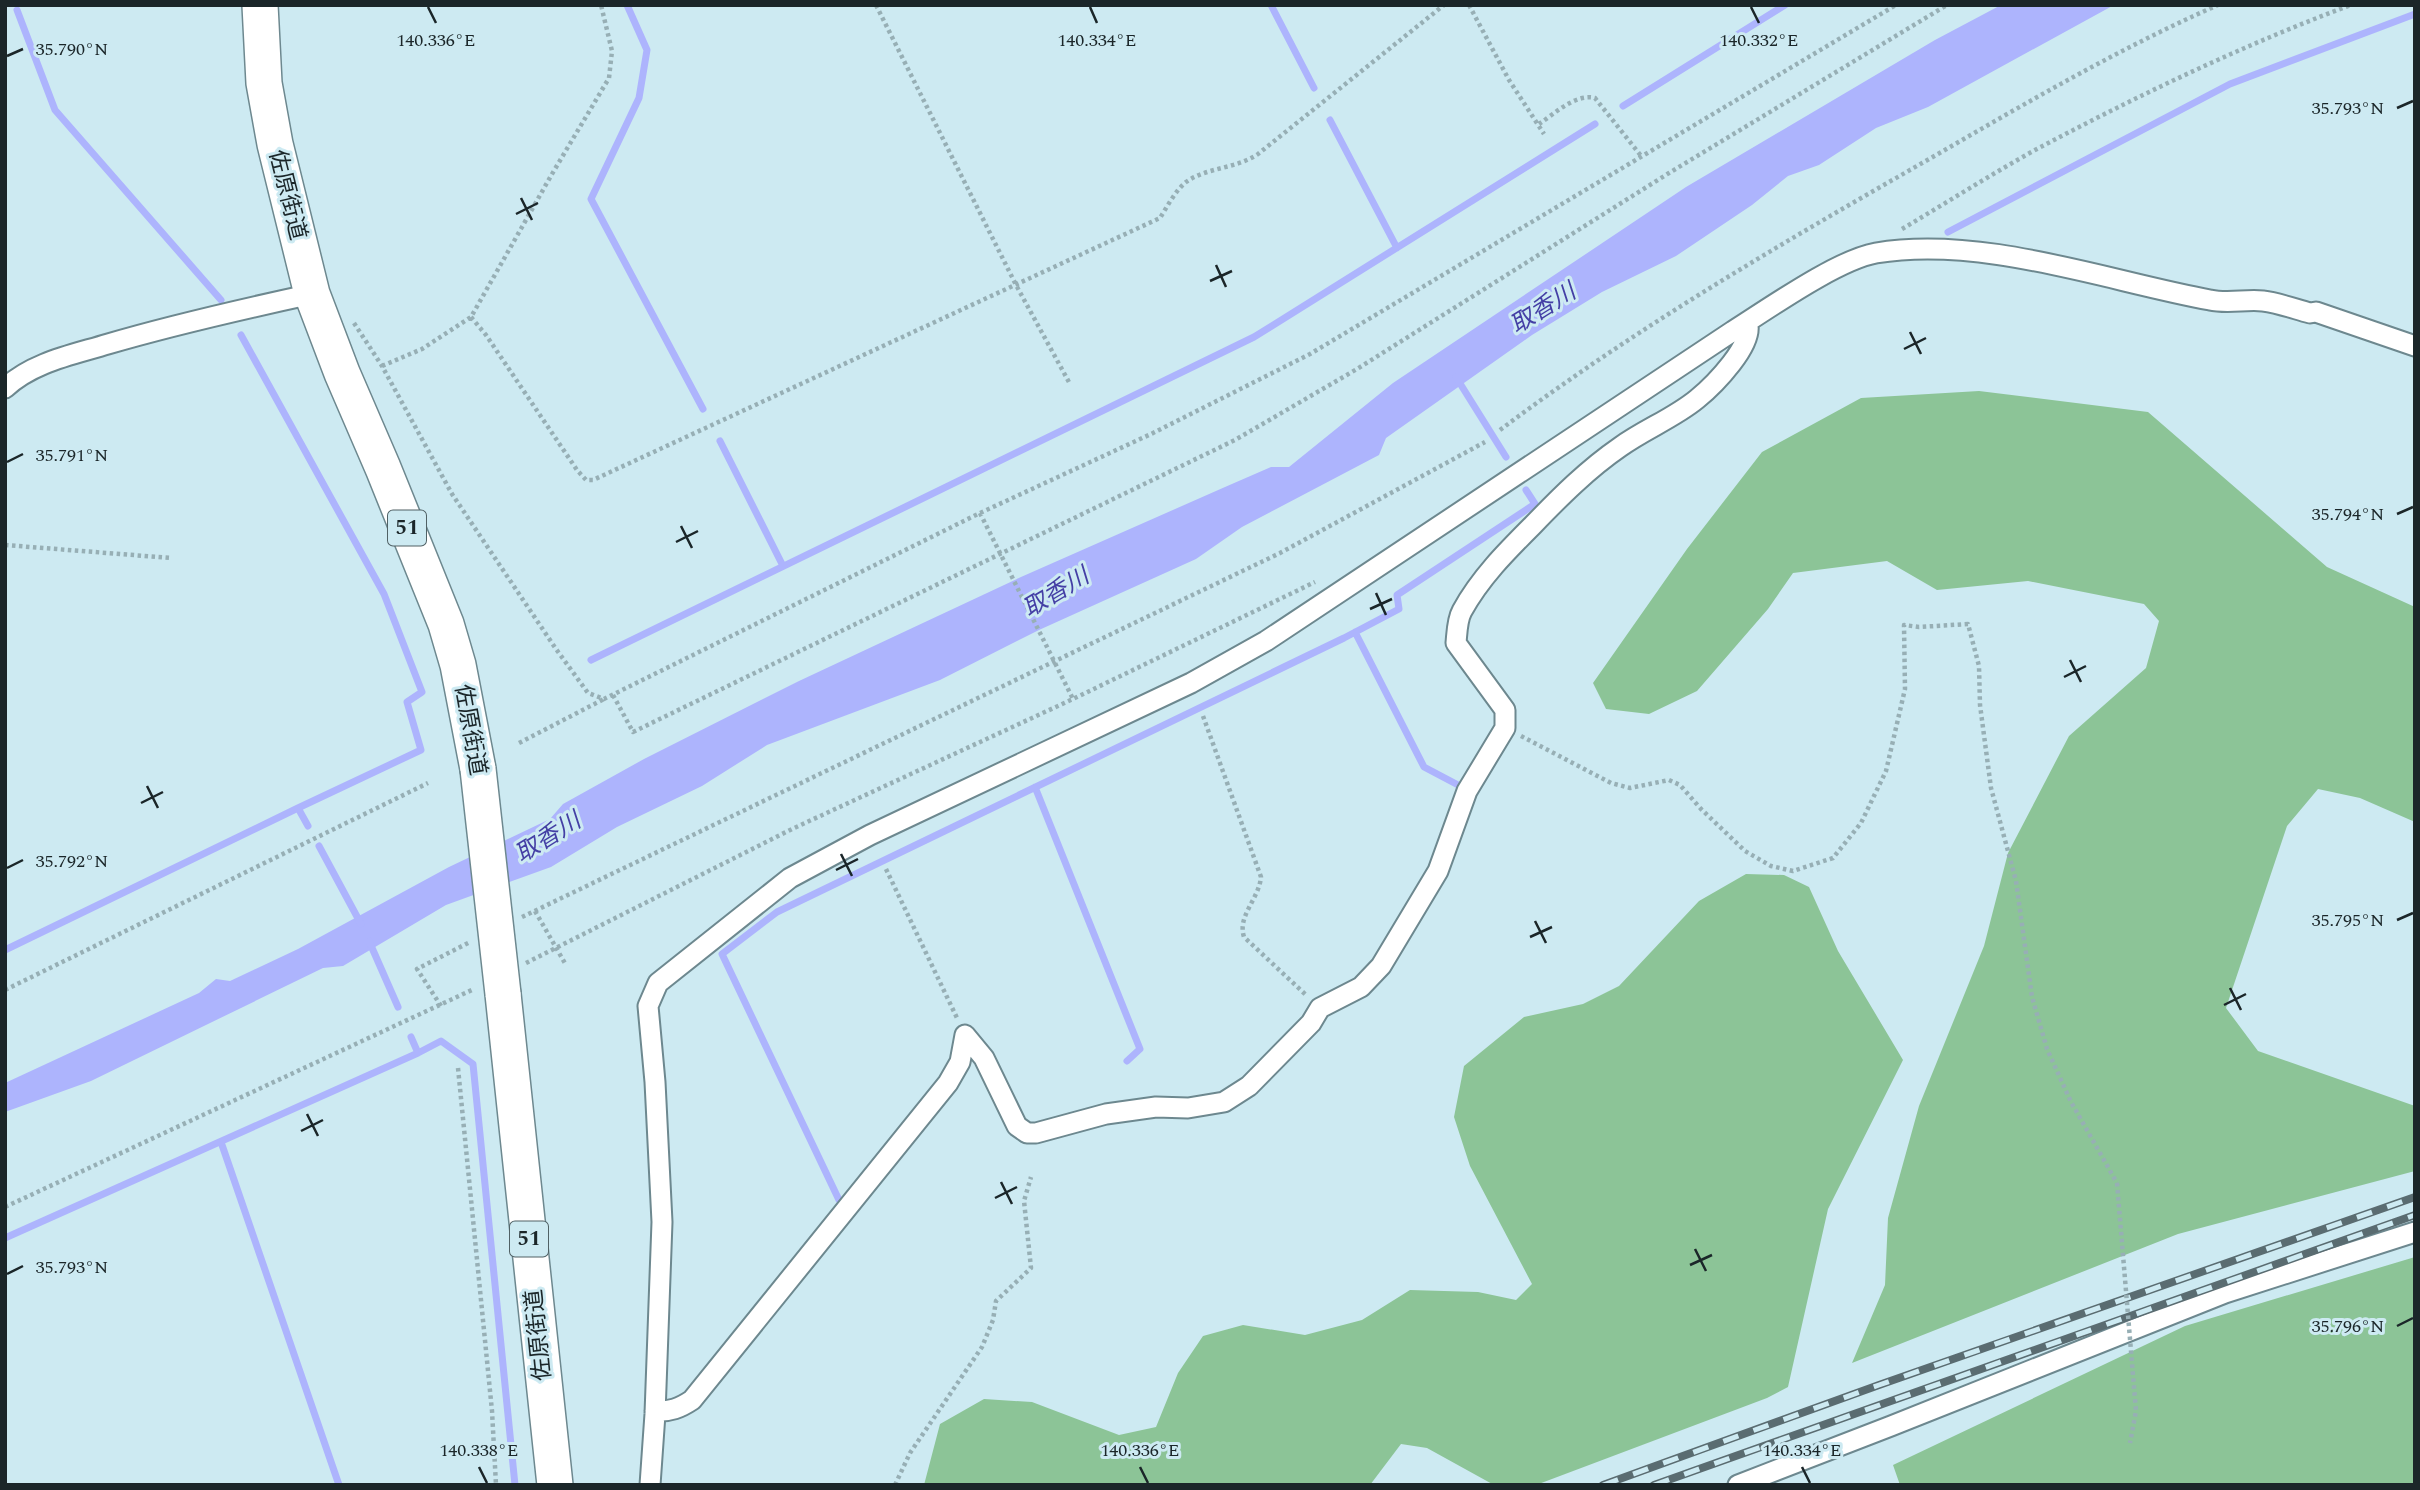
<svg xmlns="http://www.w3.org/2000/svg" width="2420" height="1490" viewBox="0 0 2420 1490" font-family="Spectral,'Noto Sans JP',serif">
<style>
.green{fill:#8cc497}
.water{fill:#adb4fd}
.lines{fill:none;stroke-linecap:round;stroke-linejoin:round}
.stream{stroke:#adb4fd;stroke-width:7}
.street-casing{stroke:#6d888f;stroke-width:23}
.highway-casing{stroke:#6d888f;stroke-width:38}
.path{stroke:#97afb5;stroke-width:4.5;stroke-dasharray:3.5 3.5;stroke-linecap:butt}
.street{stroke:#fff;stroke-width:19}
.highway{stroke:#fff;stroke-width:35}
.rail-casing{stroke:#5a6c71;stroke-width:8}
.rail{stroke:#cdeaf2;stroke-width:5;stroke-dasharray:16;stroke-linecap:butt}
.highway-bridge-casing{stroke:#6d888f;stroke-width:38;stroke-linecap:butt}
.path-bridge{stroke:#97afb5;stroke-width:4.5;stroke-dasharray:3.5 3.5;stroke-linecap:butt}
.highway-bridge{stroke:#fff;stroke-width:35}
.ticks{fill:none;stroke:#1b2629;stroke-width:2.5}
.labels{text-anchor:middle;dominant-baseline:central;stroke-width:6;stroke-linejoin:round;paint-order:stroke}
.shield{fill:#cdeaf2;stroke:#506165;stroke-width:2}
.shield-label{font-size:21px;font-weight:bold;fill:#1b2629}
.street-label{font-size:23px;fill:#1b2629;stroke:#cdeaf2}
.water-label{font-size:24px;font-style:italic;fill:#443fa5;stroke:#cdeaf2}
.ticks-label{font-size:18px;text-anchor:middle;fill:#1b2629;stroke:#cdeaf2;stroke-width:6;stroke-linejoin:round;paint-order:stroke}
</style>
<rect width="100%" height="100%" fill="#cdeaf2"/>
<path class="green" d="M1979,391L2148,412L2327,567L2415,607V822L2360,798L2318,789L2287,826L2226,1008L2258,1051L2415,1106V1171L2178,1234L1852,1363L1885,1285L1888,1218L1919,1106L1984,946L2008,853L2069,736L2146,668L2159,621L2144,604L2028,581L1937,590L1887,561L1793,573L1768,609L1697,691L1649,714L1606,709L1593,683L1687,549L1762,452L1861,398Z
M1746,874L1784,875L1809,887L1838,951L1903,1060L1828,1209L1788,1387L1767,1398L1536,1485H1494L1427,1448L1401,1444L1370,1485H924L940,1424L984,1399L1032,1402L1119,1435L1156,1427L1178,1373L1203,1336L1243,1325L1305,1335L1362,1320L1410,1290L1478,1292L1516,1300L1532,1284L1470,1166L1454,1117L1464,1066L1524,1017L1583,1004L1619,986L1699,901Z
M2415,1257V1485H1900L1893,1465L2185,1326Z"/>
<path class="water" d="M2001,5H2114L1928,107L1876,128L1819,165L1788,176L1752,205L1676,256L1602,292L1532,335L1386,438L1379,455L1242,527L1196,559L1039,630L940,680L767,745L702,786L617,827L551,867L446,905L343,966L323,968L91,1081L5,1112V1083L199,993L216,979L230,981L298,949L449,867L550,819L563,804L644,759L799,681L1021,577L1225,487L1271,467H1289L1393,383L1686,187L1935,40Z"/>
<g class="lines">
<path class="stream" d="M627,5L647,50L639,98L591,199L703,409
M1271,5L1314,88
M17,10L55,110L221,300
M1623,106L1785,5
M1330,120L1397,248
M1948,232L2230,84L2415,14
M241,335L384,594L422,692L407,702L421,750L298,808L308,826
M1456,377L1506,457
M720,441L783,566
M1355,632L1424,767L1460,786
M591,660L1254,337L1595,124
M1035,787L1140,1049L1127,1061
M319,846L361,924
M369,941L398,1007
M5,950L298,808
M411,1037L418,1053L441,1041L473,1064L515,1485
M221,1142L339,1485
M839,1200L722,954L777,912L1344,638L1399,609L1397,595L1535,504L1526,490
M5,1238L418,1053"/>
<g class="street-casing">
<path id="street" d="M5,388C33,362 72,355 108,344C176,324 243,309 312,294
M655,1411C670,1412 680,1408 692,1400L948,1083L960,1062L965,1035L984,1058L1017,1126L1027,1133H1036L1106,1114L1156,1107L1188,1108L1224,1102L1249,1086L1311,1023L1320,1008L1361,987L1381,966L1438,871L1467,791L1505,728V710L1456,643C1457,633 1457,620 1462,611C1480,578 1506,552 1533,525C1560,497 1588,469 1620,447C1645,429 1674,418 1697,399C1713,386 1756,343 1747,322
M650,1485L655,1414L662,1222L655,1082L648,1006L658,983L790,878L870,835L1191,683L1266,641L1733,331C1768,309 1837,260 1876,253C1982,235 2107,281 2210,300C2228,304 2246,299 2263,301C2279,303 2295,309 2310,313L2316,312L2415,346
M1738,1485L1891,1426L2225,1293L2415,1232"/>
</g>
<g class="highway-casing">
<path id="highway" d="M260,5L264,83L275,144L312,294L342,373L383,468L446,624L458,665L478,769
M503,994L555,1485"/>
</g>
<path class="path" d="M876,5L1016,285L1070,384
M1469,5L1509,80L1544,134
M1539,124C1554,114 1576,93 1595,98L1642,157
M1902,229C1946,203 1990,175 2035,150C2137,96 2243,45 2351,5
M471,317L486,335L577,470L586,480H593L1160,218C1167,207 1175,191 1186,182C1207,167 1236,169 1258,154L1444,5
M354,323L382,366L452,494L556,649L588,693L604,699L980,513L1151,434L1310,354L1896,5
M382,366L422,349L471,317L552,174L609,78L612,51L601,5
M1500,430C1629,333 1770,250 1910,170C2011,112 2111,52 2218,5
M980,513L1073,699
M5,545L171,558
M613,695L633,732L1235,440L1357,369L1669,173L1947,5
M1203,716L1261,877C1259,899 1237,916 1244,937L1306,995
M1521,736L1611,783L1630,788L1669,780L1680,785L1701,809L1745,851L1771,866L1793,871L1833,858L1861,823L1886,771L1905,689L1904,625L1919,627L1968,624L1979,666L1980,705L1991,788L2016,881L2032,997L2047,1049L2071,1102L2117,1183
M519,743L604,699
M886,869L957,1018
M535,911L566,965
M522,917L1280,553L1485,442
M526,963L792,829L1073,699L1315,582
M5,990L428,783
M441,1006L417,969L470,942
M458,1068L492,1411L496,1485
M5,1207L474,989
M895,1485L910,1453L982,1347L993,1320L996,1301L1031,1268L1024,1201L1031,1177"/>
<use href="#street" class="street"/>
<use href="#highway" class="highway"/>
<g class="rail-casing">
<path id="rail" d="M1603,1485L1879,1385L2415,1197
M1654,1485L2415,1215"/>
</g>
<use href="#rail" class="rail"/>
<g class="highway-bridge-casing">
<path id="highway-bridge" d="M478,769L503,994"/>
</g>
<path class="path-bridge" d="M2117,1183L2136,1411L2130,1443"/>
<use href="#highway-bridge" class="highway-bridge"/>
</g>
<path class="ticks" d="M428,7L436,23M1090,7L1097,23M1751,7L1759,23M7,56L23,49M2397,108L2413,101M521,198L532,220M516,214L538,203M1216,265L1226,287M1210,281L1232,271M1910,332L1921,354M1904,349L1926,338M7,462L23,454M2397,514L2413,507M681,526L692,548M676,542L698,531M1376,593L1386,615M1370,609L1392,599M2070,660L2081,682M2064,677L2086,666M147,786L158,808M141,803L163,792M841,854L852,876M7,868L23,860M836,870L858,859M2397,920L2413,913M1535,921L1546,943M1530,937L1552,927M2230,988L2241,1010M2224,1005L2246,994M307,1114L318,1136M301,1131L323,1120M1001,1182L1012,1204M995,1198L1017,1187M1695,1249L1706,1271M1690,1265L1712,1255M7,1274L23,1266M2397,1326L2413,1318M479,1467L487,1483M1140,1467L1148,1483M1802,1467L1810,1483"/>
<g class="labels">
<g class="shield">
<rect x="388" y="510.5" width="38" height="35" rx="5"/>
<rect x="510" y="1221.5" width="38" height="35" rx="5"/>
</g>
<g class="shield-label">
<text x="407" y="528">51</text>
<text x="529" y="1239">51</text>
</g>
<g class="street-label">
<text transform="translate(287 195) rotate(76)">佐原街道</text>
<text transform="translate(470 730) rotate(80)">佐原街道</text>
<text transform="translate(539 1335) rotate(-96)">佐原街道</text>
</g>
<g class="water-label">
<text transform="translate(1543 309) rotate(-32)">取香川</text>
<text transform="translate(1056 593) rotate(-31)">取香川</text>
<text transform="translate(548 838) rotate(-32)">取香川</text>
</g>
</g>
<g class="ticks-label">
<text x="1759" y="46">140.332°E</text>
<text x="436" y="46">140.336°E</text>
<text x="1097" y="46">140.334°E</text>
<text x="72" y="55">35.790°N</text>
<text x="2348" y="114">35.793°N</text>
<text x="72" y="461">35.791°N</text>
<text x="2348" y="520">35.794°N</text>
<text x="72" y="867">35.792°N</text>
<text x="2348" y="926">35.795°N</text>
<text x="72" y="1273">35.793°N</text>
<text x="2348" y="1332">35.796°N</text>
<text x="479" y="1456">140.338°E</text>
<text x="1140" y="1456">140.336°E</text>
<text x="1802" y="1456">140.334°E</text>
</g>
<rect width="2420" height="1490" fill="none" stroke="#1b2629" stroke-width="14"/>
</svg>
